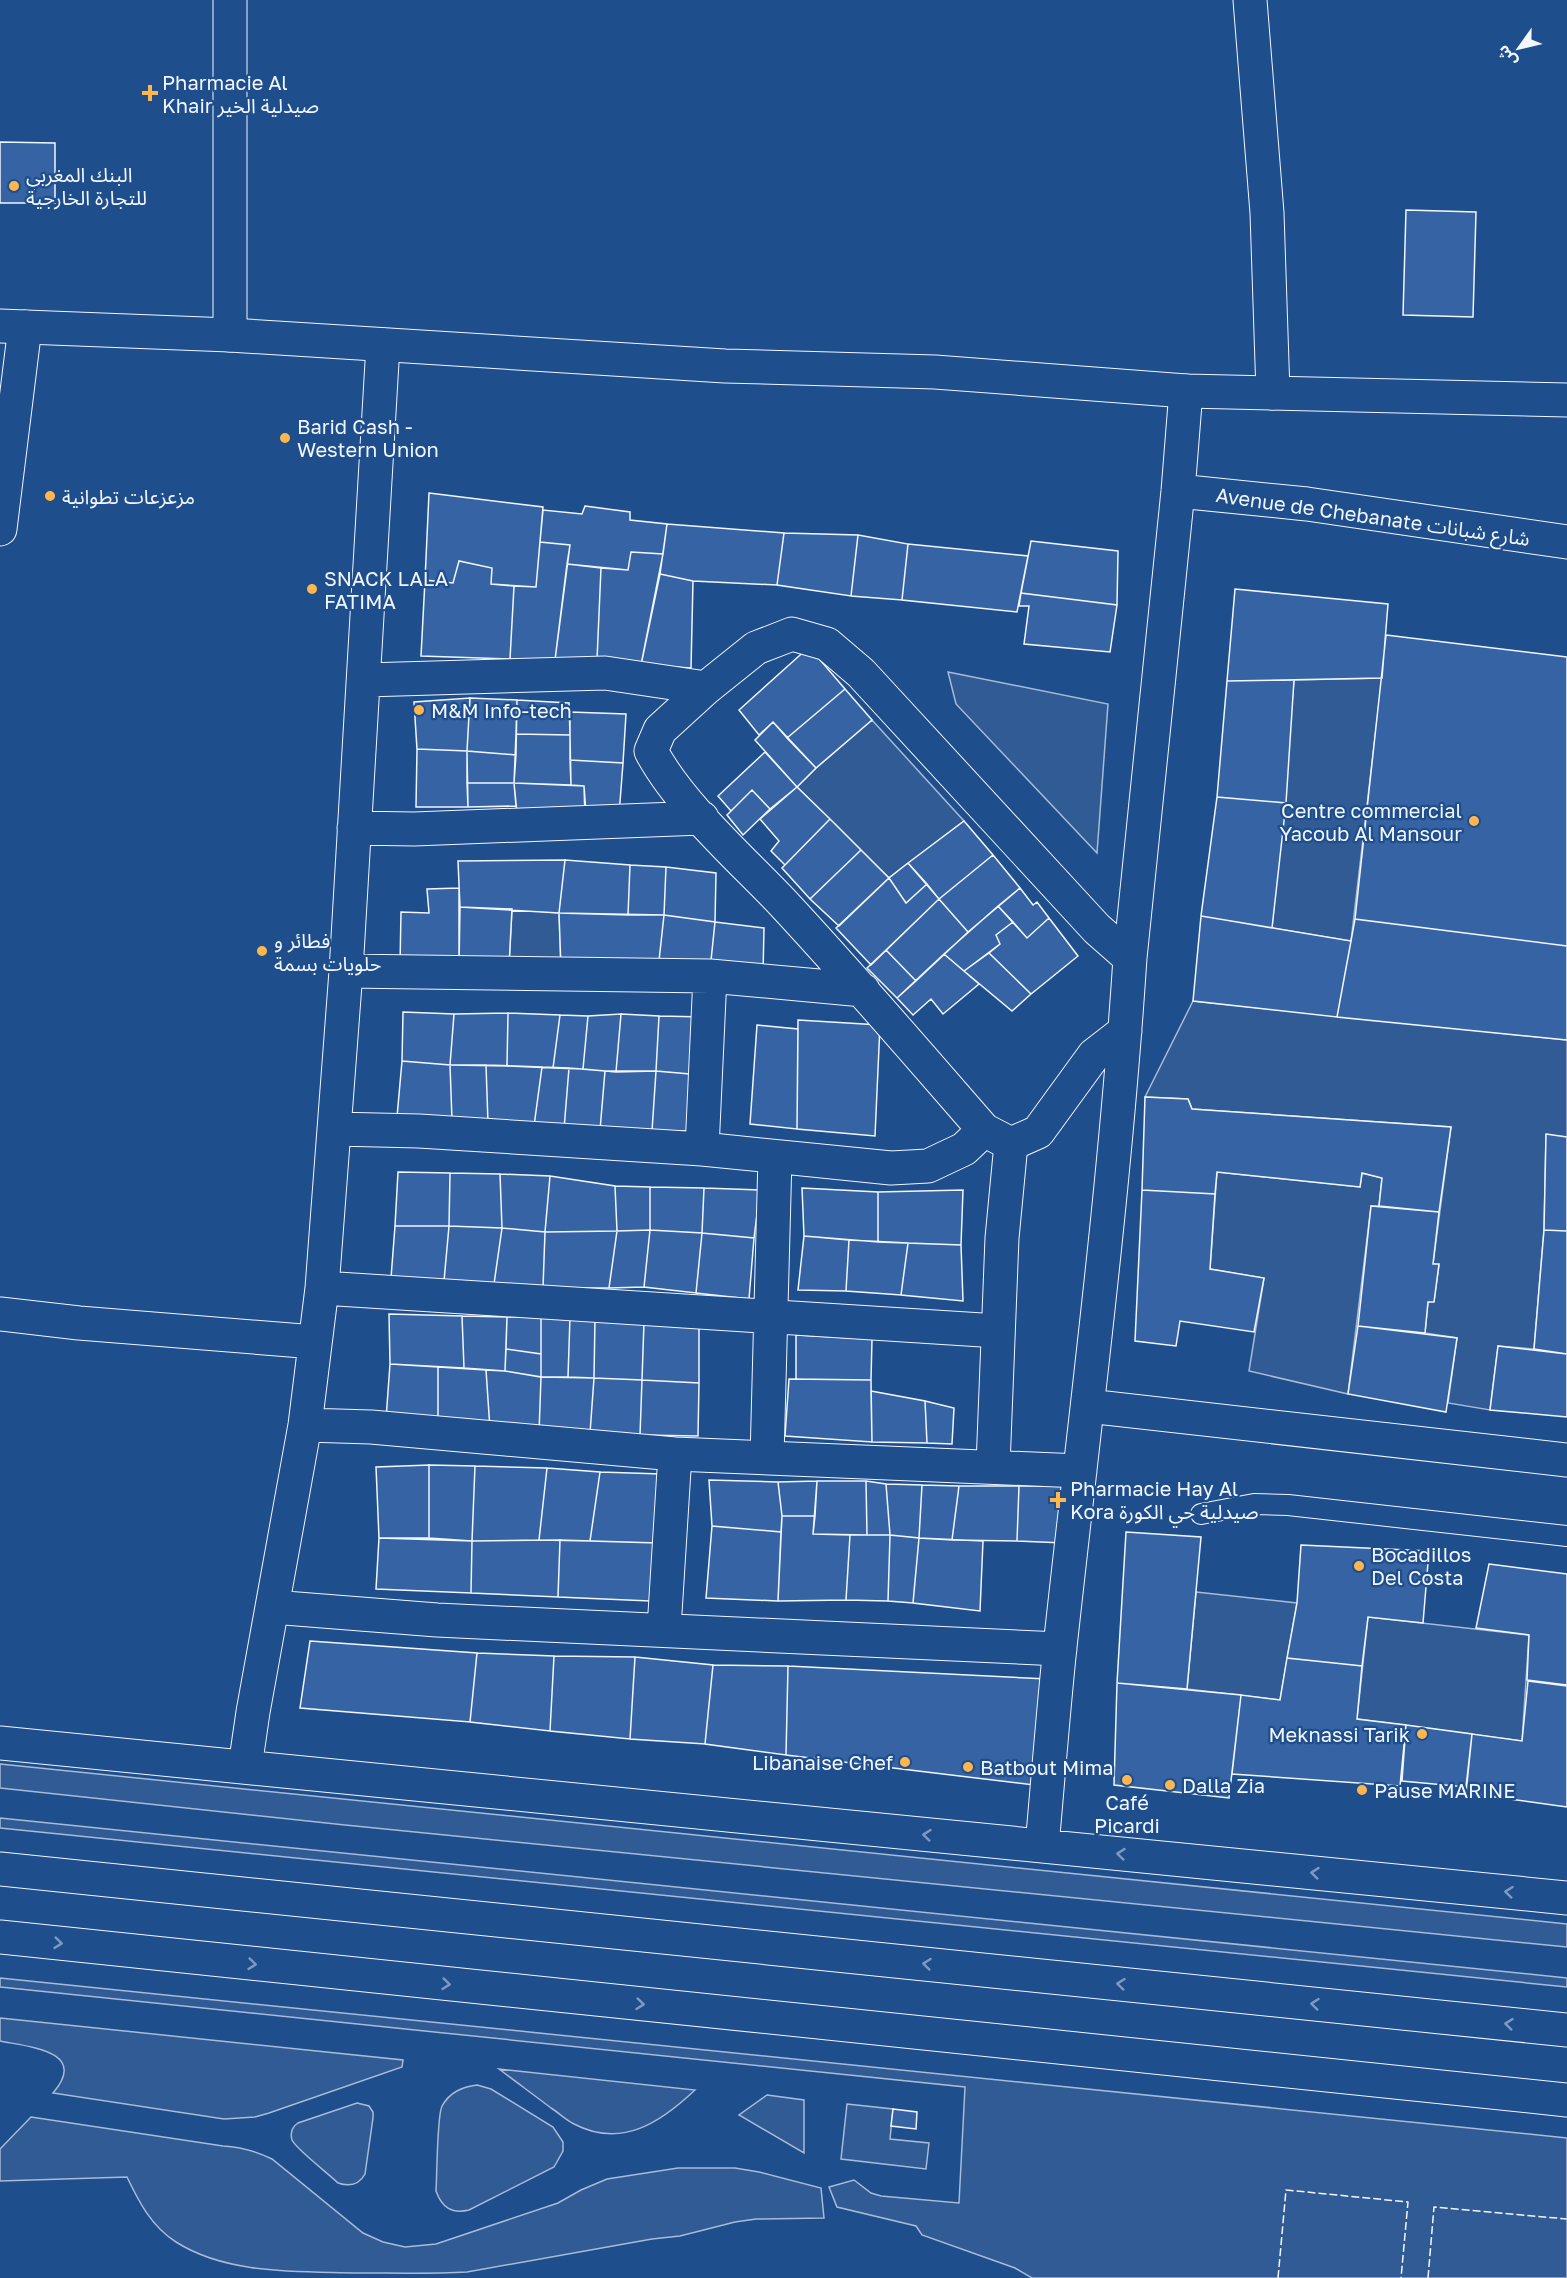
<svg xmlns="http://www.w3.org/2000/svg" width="1567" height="2278" viewBox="0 0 1567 2278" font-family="'Golos Text','Noto Sans Arabic',sans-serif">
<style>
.green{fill:#305b95;stroke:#a8bbd7;stroke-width:1.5}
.building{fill:#3563a3;stroke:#f2f6ff;stroke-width:1.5}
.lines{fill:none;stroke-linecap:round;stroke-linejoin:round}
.lane-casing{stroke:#f2f6ff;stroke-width:22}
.street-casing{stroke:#f2f6ff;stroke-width:35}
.secondary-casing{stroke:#f2f6ff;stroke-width:35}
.primary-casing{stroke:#f2f6ff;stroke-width:35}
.lane{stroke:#1f4e8c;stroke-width:20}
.street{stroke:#1f4e8c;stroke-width:33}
.secondary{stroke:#1f4e8c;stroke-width:33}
.primary{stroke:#1f4e8c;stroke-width:33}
.fence{stroke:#f2f6ff;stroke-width:1.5;stroke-dasharray:8 3;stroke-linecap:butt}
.oneway{stroke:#7e9ac0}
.poi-dot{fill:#ffb74d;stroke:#1f4e8c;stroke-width:2}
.labels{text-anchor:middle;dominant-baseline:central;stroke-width:4.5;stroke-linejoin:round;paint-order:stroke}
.poi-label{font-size:20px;fill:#f2f6ff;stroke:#1f4e8c;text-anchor:start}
.street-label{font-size:20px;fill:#f2f6ff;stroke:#1f4e8c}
</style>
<rect width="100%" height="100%" fill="#1f4e8c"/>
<path class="green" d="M948,672L1108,704L1097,853L956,704Z
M1382,678L1351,941L1272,928L1294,680Z
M872,720L964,821L889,878L797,787L816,768Z
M512,909L559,913L561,968L509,966Z
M1193,1001L1567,1040V1137L1546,1135L1544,1230L1534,1349L1498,1346L1490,1410L1448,1403L1457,1338L1425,1333L1428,1302L1434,1301L1439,1265L1433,1264L1451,1127L1192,1109L1188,1099L1145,1097Z
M1217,1172L1360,1187L1362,1173L1382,1178L1379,1206H1371L1348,1394L1249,1371L1264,1278L1210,1269Z
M1196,1592L1297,1603L1280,1700L1187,1689Z
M1368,1617L1529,1635L1522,1741L1357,1719Z
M0,1764L1567,1924V1947L345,1825L0,1788Z
M0,1818L1567,1978V1987L0,1828Z
M0,1978L1567,2138V2278H1032L1015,2268L922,2235L916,2226L837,2207L829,2187L854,2180L871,2193L881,2196L959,2203L965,2087L0,1987Z
M0,2018L403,2060L402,2067L269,2113L255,2117L224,2119L53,2093C89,2051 29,2047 0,2041Z
M499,2069L695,2090C661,2122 622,2149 574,2124C566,2120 559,2113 551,2108C534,2095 516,2082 499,2069Z
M477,2085L491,2089L553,2127L563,2142V2151L554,2167L469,2210C452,2214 442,2208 436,2191C437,2176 437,2116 442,2106C450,2092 462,2087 477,2085Z
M767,2095L804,2100V2153L739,2115Z
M357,2103L369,2106L373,2112V2118L365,2174C359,2185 350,2187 338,2183C329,2174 296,2149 292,2140C290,2133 292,2127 298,2123Z
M847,2104L893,2109L890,2139L929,2143L926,2169L841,2159Z
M31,2117L223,2146C241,2147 256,2151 272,2159L363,2233L383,2242L405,2247L436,2244L558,2203L581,2190L607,2179L678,2168H735L759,2172L821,2188L824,2218L756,2219L735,2222L680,2236L652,2239L467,2272C431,2274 394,2273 358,2273C298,2271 228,2275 176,2242C151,2226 139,2202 127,2177L0,2181V2149Z"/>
<path class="building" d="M0,142L55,143V203H0Z
M1406,210L1476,212L1473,317L1403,315Z
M429,493L543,507L536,587L491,584L492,568L459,561L453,583L425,580Z
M585,506L630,512V520L667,524L663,554L631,552L628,570L567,564L570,545L540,542L543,510L582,514Z
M667,524L784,533L777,585L693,581L660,574Z
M784,533L858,535L851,596L777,585Z
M858,535L908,544L902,600L851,596Z
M1031,541L1118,551L1117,605L1021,593Z
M540,542L570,545L555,660L510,659L514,586L536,587Z
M908,544L1028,556L1017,612L902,600Z
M631,552L663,554L641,665L597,660L601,568L628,570Z
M459,561L492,568L491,584L514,586L510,659L421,656L425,580L453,583Z
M567,564L601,568L597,660H555Z
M660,574L693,581L691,668L641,665Z
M1235,589L1388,604L1382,678L1227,681Z
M1021,593L1117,605L1110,652L1024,644L1029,606H1019Z
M1386,635L1567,657V946L1355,919Z
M809,647L845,689L787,738L773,722L759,735L739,710Z
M1294,680L1286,803L1217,797L1227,681Z
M845,689L872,720L816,768L787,738Z
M470,698L467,751L417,749L414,702Z
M470,698L517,700L516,755L467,751Z
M517,700L569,703L570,735L516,734Z
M570,712L626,714L623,763L570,760Z
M773,722L816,768L797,787L755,740Z
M516,734L570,735L571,785L514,783Z
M417,749L467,751L468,807H416Z
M467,751L516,755L514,783H467Z
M765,752L797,787L770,809L752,790L731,811L718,796Z
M570,760L623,763L619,815L586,813L584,786L571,785Z
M467,783H514L516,806L468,807Z
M514,783L584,786L585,818L517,813Z
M797,787L830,819L785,865L771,851L779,841L760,819Z
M752,790L770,809L743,835L727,815Z
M1217,797L1286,803L1272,928L1201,916Z
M830,819L861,850L810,899L782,868Z
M964,821L993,855L939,899L908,863Z
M861,850L889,878L839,926L810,899Z
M993,855L1020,888L968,932L939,899Z
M565,860L559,913L460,907L458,861Z
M565,860L630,865L628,915L559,913Z
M908,863L927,884L906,903L889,878Z
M630,865L666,867L664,915H628Z
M666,867L716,873L715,922L664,915Z
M889,878L906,903L927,884L939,899L871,965L836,928Z
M459,888V967L400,965L401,912L429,913L427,889Z
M1020,888L1033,905L1037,902L1049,918L1027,938L998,906Z
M939,899L968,932L916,981L886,950Z
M998,906L1013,922L996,935L1000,944L964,971L944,954Z
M460,907L512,909L509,966L459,967Z
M559,913L664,915L658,970L561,968Z
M664,915L715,922L710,970H658Z
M1201,916L1351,941L1337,1017L1193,1001Z
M1049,918L1078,956L1031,994L989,953L1000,944L996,935L1013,922L1027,938Z
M1355,919L1567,946V1040L1337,1017Z
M715,922L764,928L763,974L710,970Z
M886,950L916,981L897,998L867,968Z
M989,953L1031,994L1012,1011L964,971Z
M944,954L979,984L943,1014L931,999L913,1015L897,998Z
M403,1012L454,1014L450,1065L402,1061Z
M508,1013L507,1066L450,1065L454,1014Z
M508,1013L560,1015L553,1068L507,1066Z
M621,1014L616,1072L583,1069L588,1016Z
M621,1014L659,1016L656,1071L616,1072Z
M560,1015L588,1016L583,1069L553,1068Z
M659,1016L705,1017L701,1075L656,1071Z
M798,1020L880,1025L875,1136L797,1129Z
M757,1025L798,1029L797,1129L750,1124Z
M402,1061L450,1065L452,1120L397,1117Z
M450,1065H486L488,1123L452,1120Z
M486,1065L542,1067L534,1126L488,1123Z
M542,1067L569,1068L564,1129L534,1126Z
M569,1068L605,1071L600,1130L564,1129Z
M605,1071H656L652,1131L600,1130Z
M656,1071L701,1075L698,1131H652Z
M1145,1097L1188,1099L1192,1109L1451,1127L1439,1212L1379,1206L1382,1178L1362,1173L1360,1187L1217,1172L1215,1194L1142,1190Z
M1546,1134L1567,1137V1231L1544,1230Z
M398,1172L450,1173L449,1226H395Z
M450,1173L500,1174L502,1228L449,1226Z
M500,1174L550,1176L545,1232L502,1228Z
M550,1176L615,1186L617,1231L545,1232Z
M615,1186L650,1187V1230L617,1231Z
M650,1187L704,1188L702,1233L650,1230Z
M704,1188L760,1190L754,1238L702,1233Z
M802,1188L878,1192V1242L804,1236Z
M963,1190L961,1245L878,1242V1192Z
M1142,1190L1215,1194L1210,1269L1264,1278L1254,1332L1180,1321L1176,1346L1135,1341Z
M1371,1206L1439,1212L1433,1264H1439L1434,1302H1428L1425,1333L1358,1326Z
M395,1226H449L444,1281L391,1278Z
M449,1226L502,1228L494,1284L444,1281Z
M502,1228L545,1232L543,1288L494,1284Z
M650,1230L702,1233L696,1293L644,1287Z
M650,1230L644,1287L609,1288L617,1231Z
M1544,1230L1567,1231V1354L1534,1349Z
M617,1231L609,1288H543L545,1232Z
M702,1233L754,1238L749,1299L696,1293Z
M804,1236L849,1240L846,1291L798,1290Z
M849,1240L908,1243L901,1295L846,1291Z
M908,1243L961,1245L963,1301L901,1295Z
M389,1314L462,1316L464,1368L390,1364Z
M462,1316L507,1317L505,1371L464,1368Z
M507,1317H541V1354L506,1349Z
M541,1317H570L568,1377H541Z
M570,1317L595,1319L594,1378L568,1377Z
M595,1319L644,1322L642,1380L594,1378Z
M644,1322L699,1326V1383L642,1380Z
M1358,1326L1457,1338L1446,1412L1348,1394Z
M796,1335L872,1339L871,1380L796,1379Z
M1498,1346L1567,1354V1417L1490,1410Z
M506,1349L541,1354V1377L505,1371Z
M390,1364L438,1367V1423L386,1419Z
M438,1367L486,1370L490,1429L438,1423Z
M486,1370L505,1371L541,1377L539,1433L490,1429Z
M541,1377L594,1378L590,1433H539Z
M594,1378L642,1380L640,1435L590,1433Z
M789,1379L871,1380L872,1442L785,1436Z
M642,1380L699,1383L698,1436L640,1435Z
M871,1391L925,1401L927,1443L872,1442Z
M925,1401L954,1408L952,1444L927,1443Z
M429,1465L475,1466L472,1541L429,1538Z
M429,1465V1538H379L376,1467Z
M475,1466L547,1468L539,1540L472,1541Z
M547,1468L600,1472L590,1541L539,1540Z
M600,1472L661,1474L657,1543L590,1541Z
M709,1480L778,1482L782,1516L781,1532L712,1526Z
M817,1481H866L867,1535L813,1534Z
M817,1481L815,1516H782L778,1482Z
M866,1481L886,1484L890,1535H867Z
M886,1484L922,1485L919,1538L890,1535Z
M922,1485L959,1486L952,1540L919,1538Z
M959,1486H1019L1017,1541L952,1540Z
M1019,1486H1072L1064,1543L1017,1541Z
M782,1516H815L813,1534L850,1535L846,1600L778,1601Z
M712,1526L781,1532L778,1601L706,1598Z
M1126,1532L1201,1537L1187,1689L1117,1683Z
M850,1535H890L888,1601L846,1600Z
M890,1535L919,1538L913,1603L888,1601Z
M379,1538L472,1541L471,1593L376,1589Z
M919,1538L983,1541L980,1611L913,1603Z
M560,1540L657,1543L650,1601L558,1597Z
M560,1540L558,1597L471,1593L472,1541Z
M1301,1545L1429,1551L1423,1623L1368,1617L1362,1666L1287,1658L1297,1603Z
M1489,1564L1567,1574V1685L1527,1680L1529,1635L1476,1628Z
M310,1641L477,1653L470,1722L300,1708Z
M477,1653L554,1656L550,1731L470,1722Z
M554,1656L635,1657L630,1739L550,1731Z
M635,1657L713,1665L705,1744L630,1739Z
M1287,1658L1362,1666L1357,1719L1406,1725L1400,1786L1232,1774L1241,1695L1280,1700Z
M713,1665L788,1666L786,1755L705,1744Z
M788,1666L1047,1679L1034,1785L786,1755Z
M1528,1681L1567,1686V1807L1466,1793L1472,1734L1522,1741Z
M1117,1683L1241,1695L1229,1798L1114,1785Z
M1406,1725L1472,1734L1466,1787L1402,1781Z
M893,2109L917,2112L916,2129L891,2126Z"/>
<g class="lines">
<g class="lane-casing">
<path id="lane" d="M1201,1514L1254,1504L1288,1505L1567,1536"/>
</g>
<g class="street-casing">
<path id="street" d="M1250,0L1267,213L1273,393
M230,335V0
M1178,491L1307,504L1567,542
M0,529L25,327
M365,680L605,673L706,688
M354,828L414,829L702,818
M346,971L710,976L863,990
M335,1129L419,1131L702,1149L891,1168L928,1166L964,1149L984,1130
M1011,1144L984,1130C917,1053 851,976 782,902C740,858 679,804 651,751L660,730L706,688L756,648L792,634L827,644L861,673L1097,929L1130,958
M702,1149L710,976
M322,1288L998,1331
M0,1314L79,1323L315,1342
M1088,1406L1567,1460
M305,1425L371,1427L675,1454L1080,1471
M767,1458L775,1157
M993,1466L1002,1238L1011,1144L1038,1132L1094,1055L1125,1031
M272,1607L437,1620L1060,1649
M664,1629L675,1454
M0,1743L1567,1898
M245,1767L253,1712L305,1425L322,1288L346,971L383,345
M1042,1846C1048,1780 1053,1713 1060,1647C1085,1418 1115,1188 1130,958L1178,491L1186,391"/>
</g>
<g class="secondary-casing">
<path id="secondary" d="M0,326L230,335L725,366L935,372L1186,391L1567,400"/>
</g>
<g class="primary-casing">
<path id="primary" d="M0,1869L1567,2030
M0,1937L1567,2100"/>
</g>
<use href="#lane" class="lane"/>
<use href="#street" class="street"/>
<use href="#secondary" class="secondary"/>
<use href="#primary" class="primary"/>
<path class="fence" d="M1278,2278L1286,2190L1408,2202L1401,2278
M1428,2278L1434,2207L1567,2219"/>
</g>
<defs><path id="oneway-chevron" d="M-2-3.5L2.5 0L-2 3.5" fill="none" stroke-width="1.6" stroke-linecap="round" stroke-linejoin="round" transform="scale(1.5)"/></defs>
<g class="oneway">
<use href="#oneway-chevron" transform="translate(927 1835) rotate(-174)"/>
<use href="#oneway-chevron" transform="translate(1121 1854) rotate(-174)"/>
<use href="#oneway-chevron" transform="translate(1315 1873) rotate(-174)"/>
<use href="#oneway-chevron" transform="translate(1509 1892) rotate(-174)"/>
<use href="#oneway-chevron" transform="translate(58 1943) rotate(6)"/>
<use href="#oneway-chevron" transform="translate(252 1964) rotate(6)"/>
<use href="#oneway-chevron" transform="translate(927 1964) rotate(-174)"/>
<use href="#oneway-chevron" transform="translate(446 1984) rotate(6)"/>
<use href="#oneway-chevron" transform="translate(1121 1984) rotate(-174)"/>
<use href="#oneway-chevron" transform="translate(640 2004) rotate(6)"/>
<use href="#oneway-chevron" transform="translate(1315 2004) rotate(-174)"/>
<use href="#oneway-chevron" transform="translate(1509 2024) rotate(-174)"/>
</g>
<g class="poi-dot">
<path d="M147 84h6v6h6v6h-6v6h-6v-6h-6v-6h6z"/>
<circle cx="14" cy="186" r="6"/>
<circle cx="285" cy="438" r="6"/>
<circle cx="50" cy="496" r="6"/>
<circle cx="312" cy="589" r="6"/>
<circle cx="419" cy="710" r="6"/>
<circle cx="1474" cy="821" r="6"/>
<circle cx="262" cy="951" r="6"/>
<path d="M1055 1491h6v6h6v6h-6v6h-6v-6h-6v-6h6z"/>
<circle cx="1359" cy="1566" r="6"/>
<circle cx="1422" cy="1734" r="6"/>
<circle cx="905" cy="1762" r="6"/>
<circle cx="968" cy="1767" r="6"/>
<circle cx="1127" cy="1780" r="6"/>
<circle cx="1170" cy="1785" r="6"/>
<circle cx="1362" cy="1790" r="6"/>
</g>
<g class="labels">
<g class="poi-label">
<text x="162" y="82">Pharmacie Al<tspan x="162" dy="23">Khair صيدلية الخير</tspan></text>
<text x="26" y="174">البنك المغربي<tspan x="26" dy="23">للتجارة الخارجية</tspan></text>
<text x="297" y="426">Barid Cash -<tspan x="297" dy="23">Western Union</tspan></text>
<text x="62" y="496">مزعزعات تطوانية</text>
<text x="324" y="578">SNACK LALA<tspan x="324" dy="23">FATIMA</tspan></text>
<text x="431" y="710">M&amp;M Info-tech</text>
<text x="1462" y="810" text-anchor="end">Centre commercial<tspan x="1462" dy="23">Yacoub Al Mansour</tspan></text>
<text x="274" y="940">فطائر و<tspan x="274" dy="23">حلويات بسمة</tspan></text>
<text x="1070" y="1488">Pharmacie Hay Al<tspan x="1070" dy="23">Kora صيدلية حي الكورة</tspan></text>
<text x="1371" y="1554">Bocadillos<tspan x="1371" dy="23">Del Costa</tspan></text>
<text x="1410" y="1734" text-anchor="end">Meknassi Tarik</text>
<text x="893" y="1762" text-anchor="end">Libanaise Chef</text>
<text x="980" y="1767">Batbout Mima</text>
<text x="1182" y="1785">Dalla Zia</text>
<text x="1374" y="1790">Pause MARINE</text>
<text x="1127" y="1802" text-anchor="middle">Café<tspan x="1127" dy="23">Picardi</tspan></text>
</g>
<g class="street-label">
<text transform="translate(1373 516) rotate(8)">Avenue de Chebanate شارع شبانات</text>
</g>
</g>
<g transform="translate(1519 48) rotate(236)" stroke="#1f4e8c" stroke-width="4.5" paint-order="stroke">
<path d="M0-4.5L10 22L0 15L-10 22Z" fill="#f2f6ff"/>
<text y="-9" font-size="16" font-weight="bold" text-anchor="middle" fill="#f2f6ff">ش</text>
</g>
</svg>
